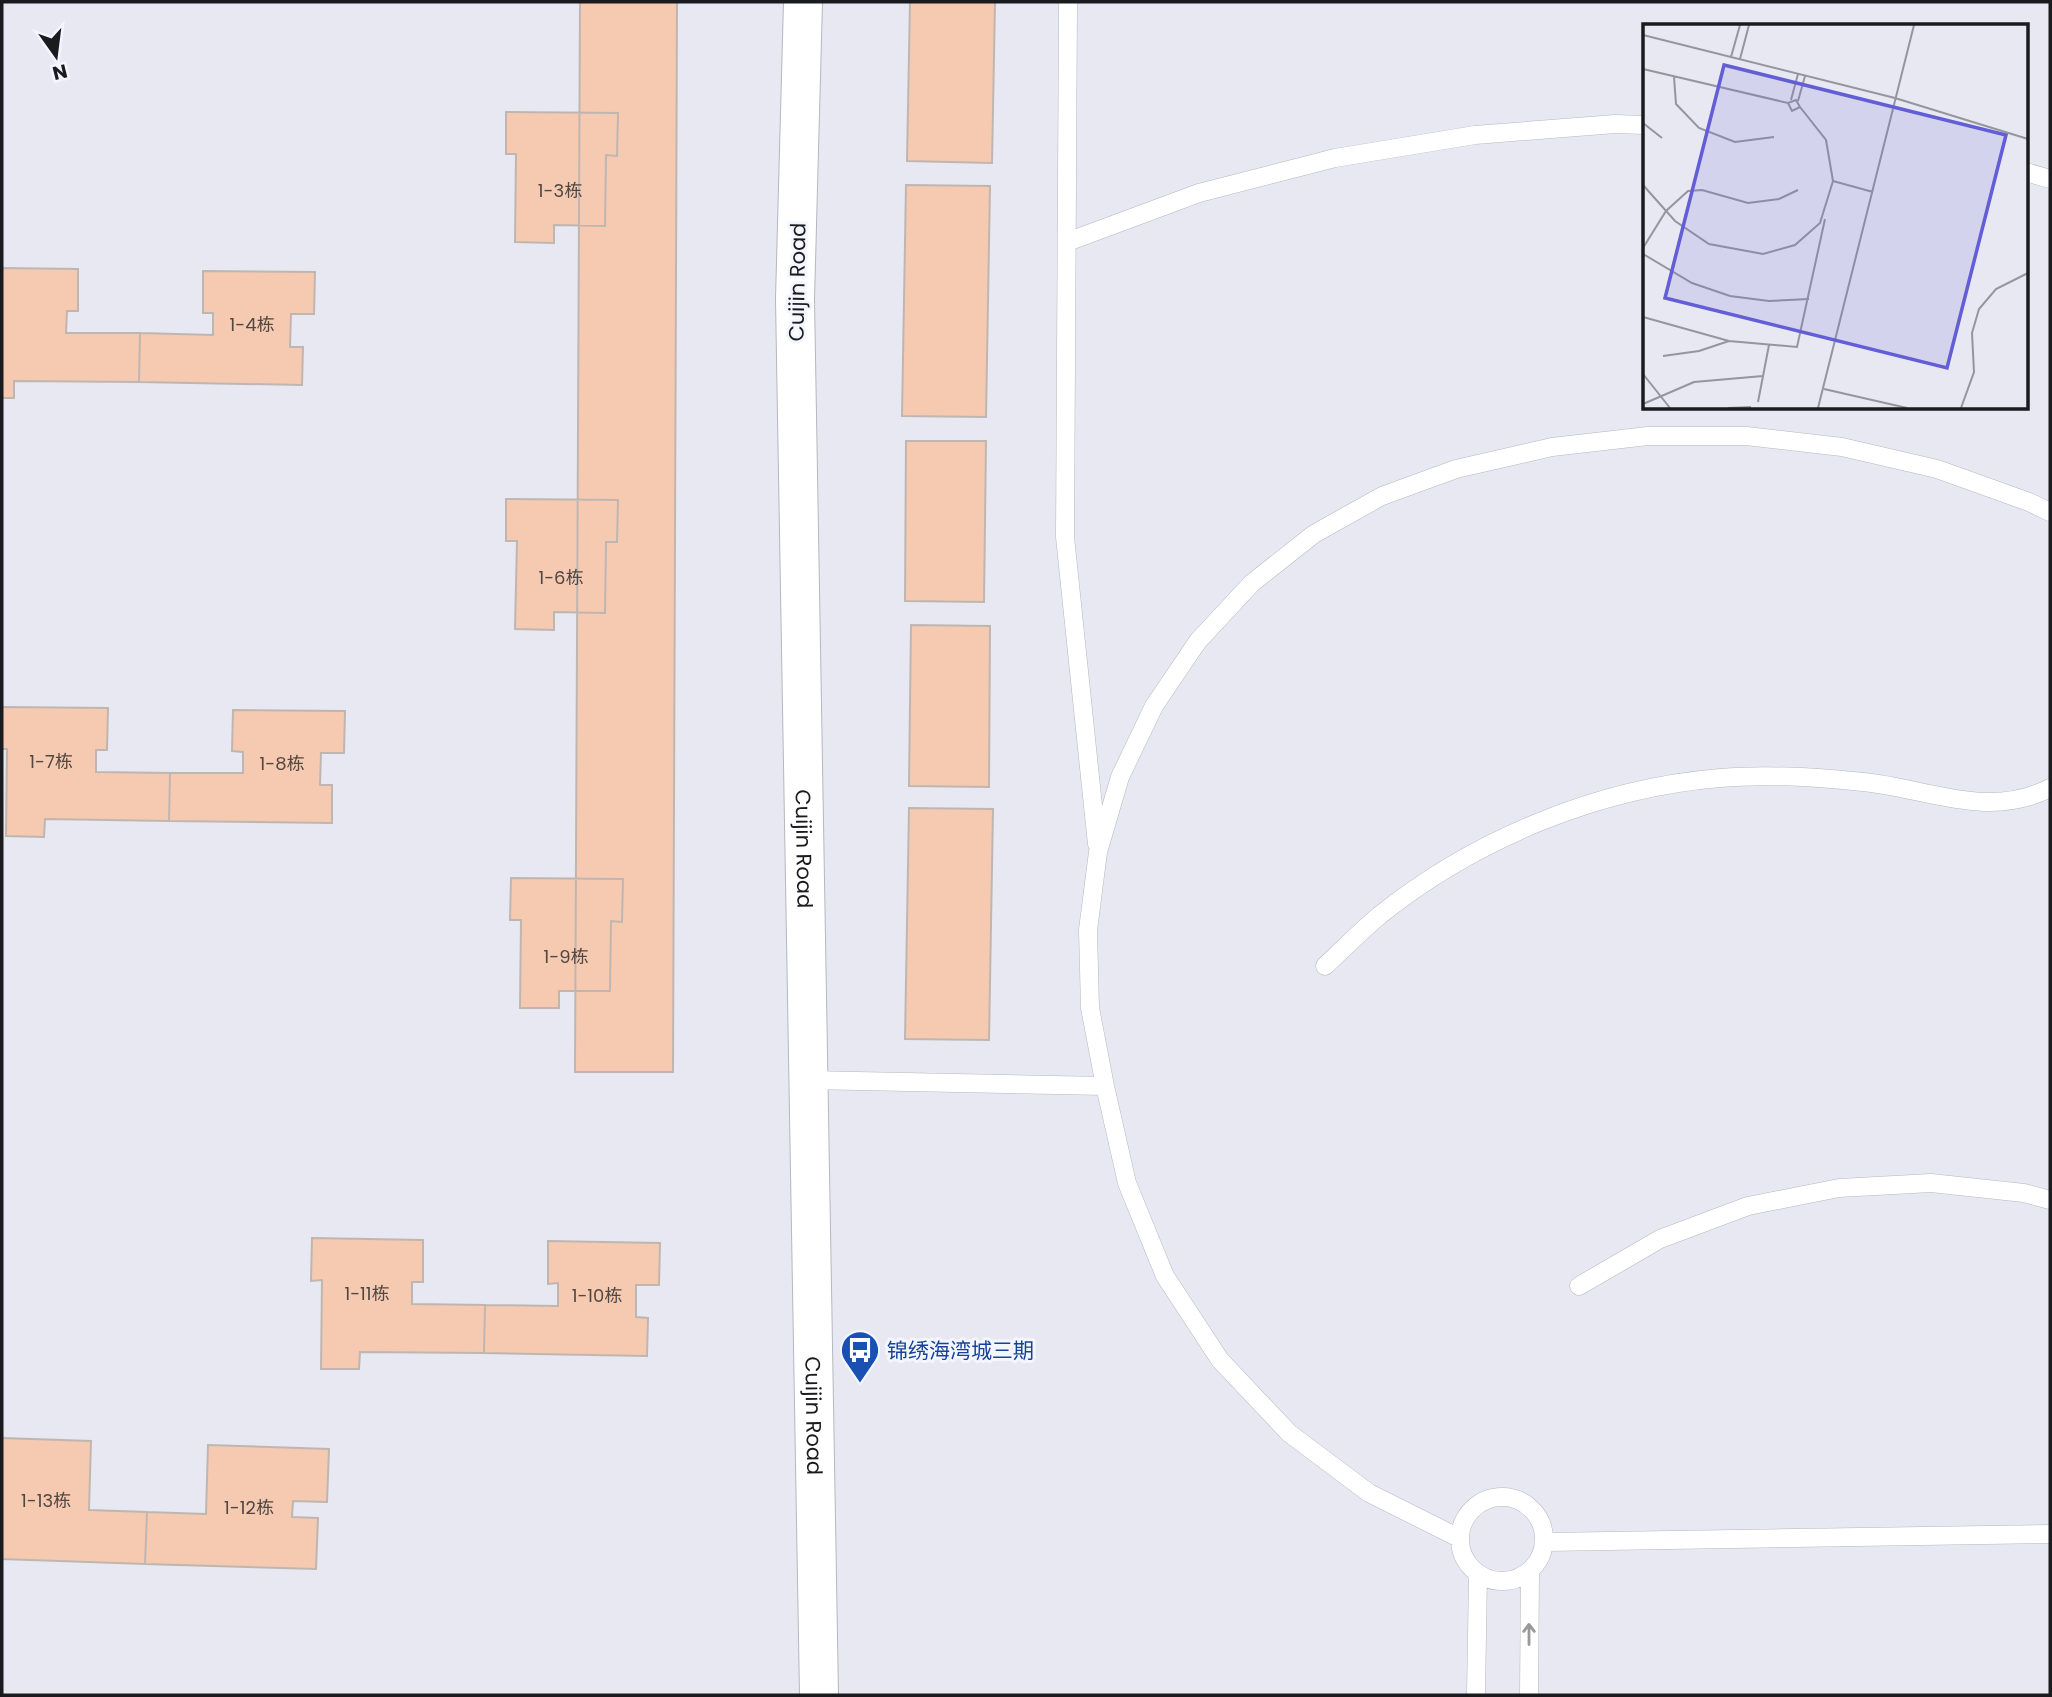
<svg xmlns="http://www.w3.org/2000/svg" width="2052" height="1697" viewBox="0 0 2052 1697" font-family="Poppins,'Noto Sans SC',sans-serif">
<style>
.building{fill:#f6cab1;stroke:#bfb6b1;stroke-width:2}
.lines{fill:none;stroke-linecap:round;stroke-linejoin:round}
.lane-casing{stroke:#b6b7bf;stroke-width:19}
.secondary-casing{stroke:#b6b7bf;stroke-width:40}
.lane{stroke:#fff;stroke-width:18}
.secondary{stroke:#fff;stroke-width:38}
.oneway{stroke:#98989a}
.labels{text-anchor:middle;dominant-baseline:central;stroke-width:6;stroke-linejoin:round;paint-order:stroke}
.number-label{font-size:18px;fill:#514743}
.street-label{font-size:21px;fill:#1a1b1e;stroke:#f4f6ff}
.transit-label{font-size:21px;fill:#164399;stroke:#f4f6ff;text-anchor:start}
.inset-road{fill:none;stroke:#95969d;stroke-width:2}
.view{fill:#635dd6;fill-opacity:0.15;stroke:#635dd6;stroke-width:3.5}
.inset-edge{fill:none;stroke:#1a1b1e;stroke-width:3.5}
</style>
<rect width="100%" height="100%" fill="#e7e8f1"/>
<path class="building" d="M580,2H677L673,1072H575Z
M910,2H995L992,163L907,161Z
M506,112L618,113L617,156L606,155L605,226L554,225V243L515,242L516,154H506Z
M906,185L990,186L986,417L902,416Z
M2,268L78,269V311H67L66,333H140L139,382L14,381V398H2Z
M203,271L315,272L314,314H291L290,347H303L302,385L139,382L140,333L213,335V313H203Z
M906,441H986L984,602L905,601Z
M506,499L618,500L617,542H606L605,613L554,612V630L515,629L517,541H506Z
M911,625L990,626L989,787L909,786Z
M2,707L108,708L107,750H96V772L170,773L169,821L45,819L44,837L6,836L7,749H2Z
M233,710L345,711L344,753H321L320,785H332V823L169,821L170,773H243V752L232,751Z
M909,808L993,809L989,1040L905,1039Z
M511,878L623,879L622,922L611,921L610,991H559V1008H520L521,920H510Z
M312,1238L423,1240V1282H412V1304L485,1305L484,1353L360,1352L359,1369H321L322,1280L311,1281Z
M548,1241L660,1243L659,1285H636V1317L648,1318L647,1356L484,1353L485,1305L558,1306V1283L548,1284Z
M2,1438L91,1441L89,1510L147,1512L145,1564L2,1559Z
M208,1445L329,1449L327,1502L293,1501L292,1517L318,1518L316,1569L145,1564L147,1512L206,1514Z"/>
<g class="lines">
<g class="lane-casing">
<path id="lane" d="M1068,2L1065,537L1097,844
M2026,172L2050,179
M1067,242L1199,193L1335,158L1475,135L1615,124L1644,125
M1325,966C1343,949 1361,931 1380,915C1475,839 1598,788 1720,778C1768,774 1816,777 1863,782C1927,788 1987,820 2050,788
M808,1080L1105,1086
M1579,1286L1660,1239L1748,1206L1839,1188L1931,1183L2024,1193L2050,1200
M1460 1539a42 42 0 1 1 84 0a42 42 0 1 1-84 0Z
M1459,1538L1369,1493L1289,1433L1220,1360L1165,1276L1127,1183L1105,1086L1090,1008L1088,930L1098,852L1120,777L1154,706L1198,641L1252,583L1314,534L1382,496L1456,469L1552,447L1648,436H1746L1842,447L1937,469L2029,502L2050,512
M1546,1542L2050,1534
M1476,1695L1478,1575
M1529,1695L1530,1572"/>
</g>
<g class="secondary-casing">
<g id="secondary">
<path id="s1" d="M803,2L795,299L819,1695"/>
</g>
</g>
<use href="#lane" class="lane"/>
<use href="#secondary" class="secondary"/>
</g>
<defs><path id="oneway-shaft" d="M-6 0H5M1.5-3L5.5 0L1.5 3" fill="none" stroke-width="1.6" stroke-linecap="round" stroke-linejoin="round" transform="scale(1.75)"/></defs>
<use class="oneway" href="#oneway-shaft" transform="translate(1529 1634) rotate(-90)"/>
<defs>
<g id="bus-pin" transform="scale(2.0125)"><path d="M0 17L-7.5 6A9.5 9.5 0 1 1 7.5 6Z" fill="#1a4fb4" stroke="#f4f6ff"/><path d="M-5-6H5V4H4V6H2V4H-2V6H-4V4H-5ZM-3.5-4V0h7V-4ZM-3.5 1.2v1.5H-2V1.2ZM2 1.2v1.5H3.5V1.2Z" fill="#fff"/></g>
</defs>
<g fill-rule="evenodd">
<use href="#bus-pin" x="860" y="1350"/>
</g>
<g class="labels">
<g class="number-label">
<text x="560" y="190">1-3栋</text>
<text x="252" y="324">1-4栋</text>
<text x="561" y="577">1-6栋</text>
<text x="51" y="761">1-7栋</text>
<text x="282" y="763">1-8栋</text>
<text x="566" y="956">1-9栋</text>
<text x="367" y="1293">1-11栋</text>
<text x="597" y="1295">1-10栋</text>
<text x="46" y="1500">1-13栋</text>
<text x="249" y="1507">1-12栋</text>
</g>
<g class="street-label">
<text transform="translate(797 282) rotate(-89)">Cuijin Road</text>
<text stroke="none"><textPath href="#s1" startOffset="847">Cuijin Road</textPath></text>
<text stroke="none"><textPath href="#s1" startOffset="1414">Cuijin Road</textPath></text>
</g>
<g class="transit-label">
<text x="887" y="1350">锦绣海湾城三期</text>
</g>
</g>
<g transform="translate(1643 24)">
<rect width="385" height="385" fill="#e7e8f1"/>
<path class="inset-road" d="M0,11L252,74L385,115M88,33L97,1M97,35L106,1M0,45L145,79L153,76L157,83L149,87L145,79M31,53L33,80L56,104L92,118L131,113M148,76L155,50M155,77L162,52M0,99L19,114M190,157L230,168M0,161L32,197L66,220L120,230L152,221L177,199L190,157L183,116L157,83M0,224L23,187L45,167L59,166L105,179L136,175L155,166M0,230L49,259L87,272L126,277L166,275M0,293L86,317L154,323L182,195M20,332L56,327L86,317M0,350L27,384M181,365L264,384M115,378L126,321M0,380L51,358L120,352M85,384L108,383M175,384L271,1M318,384L331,348L329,309L336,285L353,265L385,249"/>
<path class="view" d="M81,41L363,111L304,344L22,274Z"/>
<rect width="385" height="385" class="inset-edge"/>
</g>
<rect width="2052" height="1697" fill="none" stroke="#1a1b1e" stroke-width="7"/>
<g transform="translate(56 56) rotate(166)" stroke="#f4f6ff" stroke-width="5" paint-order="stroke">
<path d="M0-5L12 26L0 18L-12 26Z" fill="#1a1b1e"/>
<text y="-10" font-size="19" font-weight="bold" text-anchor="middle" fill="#1a1b1e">N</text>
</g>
</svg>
